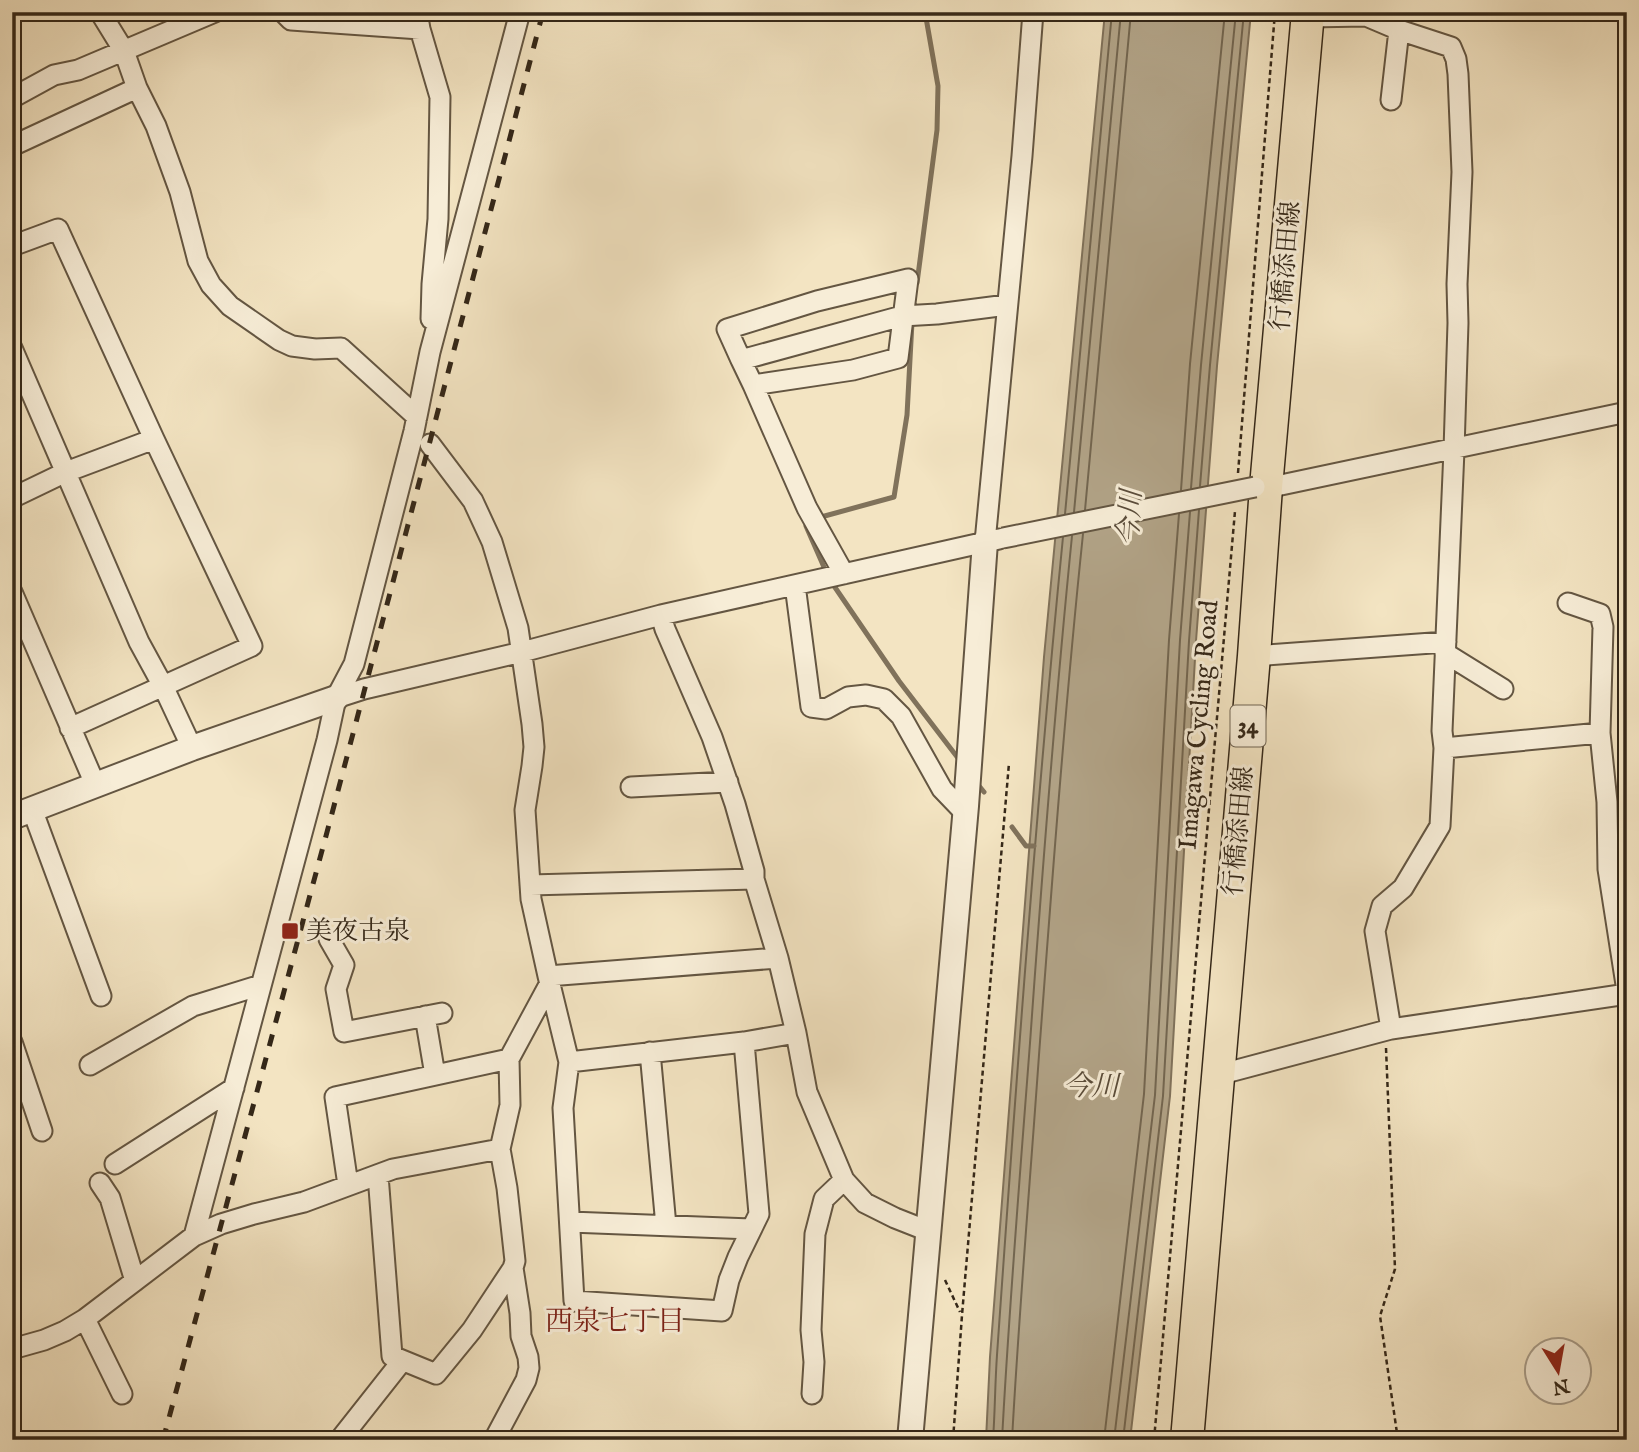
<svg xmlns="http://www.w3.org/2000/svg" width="1639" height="1452" viewBox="0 0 1639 1452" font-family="'IM FELL English','Noto Serif JP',serif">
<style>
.water{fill:#b2a488;stroke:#80725b;stroke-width:2}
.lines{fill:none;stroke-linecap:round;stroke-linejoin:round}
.shore{stroke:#736650;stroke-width:2}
.stream{stroke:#80725b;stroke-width:5}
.minor-casing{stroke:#645642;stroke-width:23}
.tertiary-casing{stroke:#645642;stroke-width:28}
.primary-casing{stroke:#342718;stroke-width:35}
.path{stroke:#342718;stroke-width:2.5;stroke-dasharray:5 3.5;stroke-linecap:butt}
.minor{stroke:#f7edd7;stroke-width:19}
.tertiary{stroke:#f7edd7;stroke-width:24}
.primary{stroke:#f3e4c2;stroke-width:32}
.rail{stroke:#342718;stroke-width:5;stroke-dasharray:12 12;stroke-linecap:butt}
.minor-bridge-casing{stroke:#645642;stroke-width:23;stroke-linecap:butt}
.minor-bridge{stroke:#f7edd7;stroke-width:19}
.poi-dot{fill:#8f2418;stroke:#f7edd7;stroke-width:2.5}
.labels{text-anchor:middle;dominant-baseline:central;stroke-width:6;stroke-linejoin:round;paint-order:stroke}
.shield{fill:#f7edd7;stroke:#6e6251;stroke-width:2}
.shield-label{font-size:24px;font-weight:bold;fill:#342718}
.street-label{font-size:26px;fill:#342718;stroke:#f7edd7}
.poi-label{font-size:26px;fill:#342718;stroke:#f7edd7;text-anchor:start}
.water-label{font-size:28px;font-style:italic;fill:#5a4c3a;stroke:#f7edd7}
.neighbourhood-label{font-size:28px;fill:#7a1f14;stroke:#f7edd7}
</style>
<rect width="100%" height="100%" fill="#f3e4c2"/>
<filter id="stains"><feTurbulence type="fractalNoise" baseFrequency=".00286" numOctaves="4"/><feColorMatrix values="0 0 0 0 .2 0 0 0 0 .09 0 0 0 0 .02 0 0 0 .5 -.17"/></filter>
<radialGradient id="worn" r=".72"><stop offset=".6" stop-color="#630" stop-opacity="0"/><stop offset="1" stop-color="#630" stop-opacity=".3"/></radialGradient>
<path class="water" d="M1105,12H1251L1217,366L1196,641L1170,1096L1130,1440H986L990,1357L1044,657Z"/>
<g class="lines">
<path class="shore" d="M1200,486L1210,365L1244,12
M1191,488L1201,365L1236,12
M1181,490L1190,364L1225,12
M1085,510L1131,12
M1074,512L1121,12
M1065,514L1112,12
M993,1440C995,1412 995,1383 997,1355C1016,1083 1036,809 1063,537
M1002,1440C1009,1307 1020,1175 1030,1043C1042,874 1055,705 1072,536
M1012,1440C1019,1311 1030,1183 1039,1055C1052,881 1065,707 1083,534
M1104,1440L1144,1094L1169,640L1179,514
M1114,1440L1155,1095L1180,640L1190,512
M1123,1440L1163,1096L1189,641L1199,510"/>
<path class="stream" d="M917,283L937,130L938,86L925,12
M821,517L894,497L907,415L912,322
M806,526L827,574
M832,583L899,681L961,762
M975,781L984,792
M1012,827L1026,846H1034"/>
<g class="minor-casing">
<path id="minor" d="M100,12L124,51L137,88L156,126L180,192L198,261L211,285L230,306L279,340L292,346L315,349L341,348L417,417
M283,12L291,20L420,29
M417,12L420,29L440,97L438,219L432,284L431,319
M1308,17L1366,16L1399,30L1451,47L1456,59L1458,74L1462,172L1457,284L1458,323L1454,450L1442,731L1444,748L1600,733L1607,802L1608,869L1627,991
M12,98L54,75L78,70L215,12
M1391,100L1399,30
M12,146L137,88
M12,246L58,229L154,439L252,646L70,728
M12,348L139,642L163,686L192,748
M741,360L753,385L853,370L898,358L908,279L817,301L727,329L741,360L902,316L937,314L1007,305
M753,385L807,508L844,574
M430,444L473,501L492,542L518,628L532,724L534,747L532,766L525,810L531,899L548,976L569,1062L744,1042L796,1033
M1256,487L1281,485L1627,412
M12,498L66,472L154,439
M985,542L1022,156L1033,12
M795,585L811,707L826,709L848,697L866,695L884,699L901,716L942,789L965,813
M12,592L95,784
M1568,603L1600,614L1603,627L1600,733
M661,615L665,629L712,737L735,804L754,871V879L778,958L796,1033L807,1092L844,1180L865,1203L895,1218L928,1231
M1445,653L1503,689
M1254,656L1446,642
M336,698L364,689L522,652L661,615L999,539
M631,787L728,782
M32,809L101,996
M530,885L754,879
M329,939L344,965L336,989L344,1032L442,1013
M548,976L778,958
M425,1016L435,1075
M1391,1029L1375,931L1382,906L1403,888L1440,826L1444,748
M12,1042L42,1131
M650,1052L666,1226
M569,1062L563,1108L574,1301L722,1311L729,1280L738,1257L759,1214L744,1042
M90,1065L193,1006L261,985
M1218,1075L1391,1029L1627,994
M115,1164L234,1088
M378,1175L392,1356L436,1374L472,1330L513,1268
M100,1183L110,1198L135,1281
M348,1185L335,1097L509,1059
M570,1222L751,1229
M194,1236L327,740L336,698L354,664L414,431L430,352L520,12
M85,1319L122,1394
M12,1349L44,1340L65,1331L85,1319L194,1236L221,1224L254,1214L304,1202L393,1169L500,1149
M812,1394L814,1362L811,1330L815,1234L824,1199L844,1180
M342,1437L402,1361
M494,1440L526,1380L529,1368L528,1357L521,1336L520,1313L513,1268L515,1261L507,1188L500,1149L510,1105L509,1059L550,983"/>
</g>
<g class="tertiary-casing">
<path id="tertiary" d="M12,817L192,748L336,698
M910,1440L966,806L985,542"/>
</g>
<g class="primary-casing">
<path id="primary" d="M1187,1440L1254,656L1266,487L1308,12"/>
</g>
<path class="path" d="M1238,473L1275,12
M1386,1048L1395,1269L1380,1316L1398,1440
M945,1280L960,1312
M953,1440L962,1315L1009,763
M1154,1440L1235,511"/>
<use href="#minor" class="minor"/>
<use href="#tertiary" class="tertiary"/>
<use href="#primary" class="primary"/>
<path class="rail" d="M163,1440L330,821L543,12"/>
<g class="minor-bridge-casing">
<path id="minor-bridge" d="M1003,538L1255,487"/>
</g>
<use href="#minor-bridge" class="minor-bridge"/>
</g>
<rect class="poi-dot" x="281" y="922" width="18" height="18" rx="3.5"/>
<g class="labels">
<rect class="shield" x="1230.5" y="705.5" width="35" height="41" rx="5"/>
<g class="shield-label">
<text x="1248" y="726">34</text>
</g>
<g class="street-label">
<text transform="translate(1286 266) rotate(-85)">行橋添田線</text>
<text transform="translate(1199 725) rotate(-85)">Imagawa Cycling Road</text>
<text transform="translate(1239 831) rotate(-85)">行橋添田線</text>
</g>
<g class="poi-label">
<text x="306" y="931">美夜古泉</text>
</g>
<g class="water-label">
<text transform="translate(1131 518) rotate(-86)">今川</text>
<text x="1091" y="1087">今川</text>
</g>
<g class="neighbourhood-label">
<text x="615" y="1322">西泉七丁目</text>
</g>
</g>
<rect width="1639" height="1452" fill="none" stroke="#f3e4c2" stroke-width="42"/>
<rect x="14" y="14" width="1611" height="1424" fill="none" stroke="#342718" stroke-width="3.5"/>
<rect x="21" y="21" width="1597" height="1410" fill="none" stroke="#342718" stroke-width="2"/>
<g transform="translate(1558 1371) rotate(169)"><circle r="33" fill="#f7edd7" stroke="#a99e8b" stroke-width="2"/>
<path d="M0-5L12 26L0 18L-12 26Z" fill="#8f2418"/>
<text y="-10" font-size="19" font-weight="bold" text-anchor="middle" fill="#342718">N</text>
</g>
<rect width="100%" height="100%" filter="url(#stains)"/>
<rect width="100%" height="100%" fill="url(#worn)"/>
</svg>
